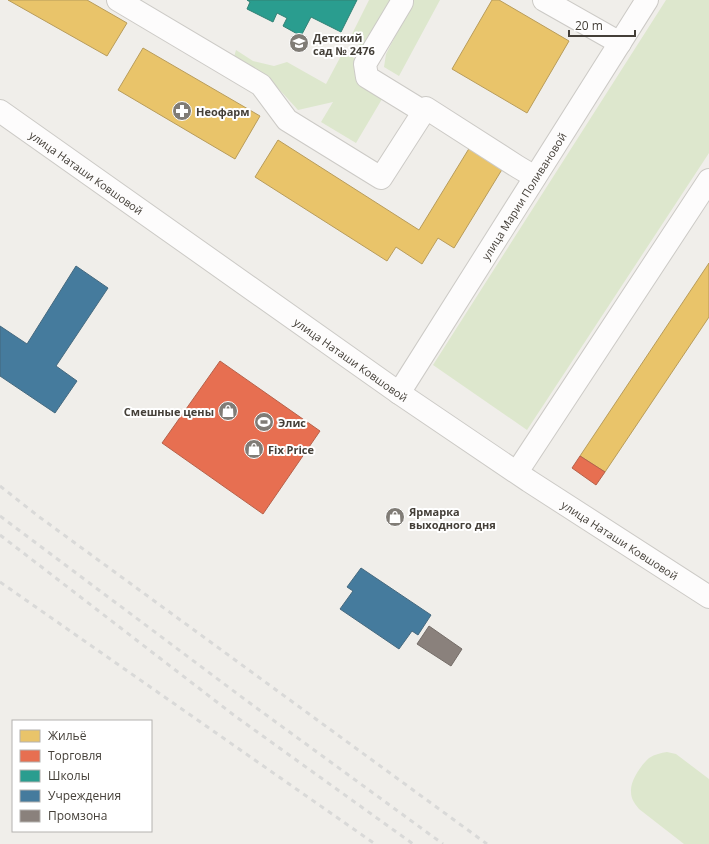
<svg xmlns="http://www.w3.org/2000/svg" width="709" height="844" viewBox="0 0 709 844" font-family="'Open Sans',sans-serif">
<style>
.green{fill:#dde7cd}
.homes{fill:#e9c46a;stroke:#b89c5b}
.shops{fill:#e76f51;stroke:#b6614a}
.schools{fill:#2a9d8f;stroke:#328175}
.public{fill:#457b9d;stroke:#45697f}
.industry{fill:#8a817c;stroke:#756d68}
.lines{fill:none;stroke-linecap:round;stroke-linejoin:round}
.minor-casing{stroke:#cccac6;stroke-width:24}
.minor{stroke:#fdfcfc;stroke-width:22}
.rail{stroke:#d9d9d8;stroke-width:3;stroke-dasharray:5 5;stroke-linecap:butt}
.labels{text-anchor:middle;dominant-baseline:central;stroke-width:4;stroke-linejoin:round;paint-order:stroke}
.poi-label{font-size:11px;font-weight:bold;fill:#443f38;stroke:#fff;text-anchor:start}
.street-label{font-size:11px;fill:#443f38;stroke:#fff}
</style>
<rect width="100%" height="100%" fill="#f0eeea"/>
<path class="green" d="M369,0H402L373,51L349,40Z
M414,0H440L399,76L384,67L386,54Z
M666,0H709V153L527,430L433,365Z
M236,50L253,61L274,66L287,62L326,84L343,52L365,64L385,94L356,143L321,122L333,102L298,110L266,75L234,57Z
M667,752L676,754L709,779V844H684L639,809C635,804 631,799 631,792C630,781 641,765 649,758C655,754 661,753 667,752Z"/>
<path class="homes" d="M8,0H87L127,23L107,56Z
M492,0H499L569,41L527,113L452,69Z
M143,48L260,116L235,159L118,90Z
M278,140L419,230L473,142L506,163L454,248L438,238L422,264L396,247L387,261L255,177Z
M709,263V317L605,472L580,456Z"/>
<path class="shops" d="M220,361L320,431L263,514L162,443Z
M580,456L605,472L596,485L572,468Z"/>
<path class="schools" d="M247,0H357L341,32L311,17L301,36L283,26L287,18L277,13L273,22L247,9L250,2Z"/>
<path class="public" d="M76,266L108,288L56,366L77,381L55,413L0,376V326L27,344Z
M361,568L431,615L418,635L412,631L399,649L340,609L353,591L347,587Z"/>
<path class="industry" d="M429,626L462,649L451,666L417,644Z"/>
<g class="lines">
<g class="minor-casing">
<g id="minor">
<path d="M118,0L261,85L287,120L381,178L426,108L518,167L535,177"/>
<path d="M402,0V2L365,64L367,77L424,112"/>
<path d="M544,0L620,43"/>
<path id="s1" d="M0,111L399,393L529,481L709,597"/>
<path id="s2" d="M399,393L647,0"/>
<path d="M517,472L709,180"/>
</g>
</g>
<use href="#minor" class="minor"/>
<path class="rail" d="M0,486L38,516L487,844
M0,516L247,701L443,844
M0,535L235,716L413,844
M0,582L375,844"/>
</g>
<defs>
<g id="school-disc" transform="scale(1)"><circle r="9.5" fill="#807c76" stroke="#fff"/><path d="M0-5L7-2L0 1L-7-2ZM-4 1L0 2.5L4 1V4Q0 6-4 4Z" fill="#fff"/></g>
<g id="pharmacy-disc" transform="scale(1)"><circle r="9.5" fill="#807c76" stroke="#fff"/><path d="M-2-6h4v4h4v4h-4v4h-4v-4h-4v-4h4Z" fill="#fff"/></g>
<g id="shop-disc" transform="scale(1)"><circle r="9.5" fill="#807c76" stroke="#fff"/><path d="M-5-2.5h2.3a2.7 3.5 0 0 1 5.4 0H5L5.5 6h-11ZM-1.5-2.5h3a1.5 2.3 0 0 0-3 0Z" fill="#fff"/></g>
<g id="stadium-disc" transform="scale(1)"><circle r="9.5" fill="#807c76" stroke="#fff"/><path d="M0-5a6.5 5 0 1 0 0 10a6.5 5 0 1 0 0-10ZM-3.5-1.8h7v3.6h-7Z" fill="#fff"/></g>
</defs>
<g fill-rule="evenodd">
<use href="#school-disc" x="299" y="43"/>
<use href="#pharmacy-disc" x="182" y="111"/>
<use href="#shop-disc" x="228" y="411"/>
<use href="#stadium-disc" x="264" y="422"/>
<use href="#shop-disc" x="254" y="449"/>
<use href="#shop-disc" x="395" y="517"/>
</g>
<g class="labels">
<g class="poi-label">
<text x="313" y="37">Детский<tspan x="313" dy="13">сад № 2476</tspan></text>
<text x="196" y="111">Неофарм</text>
<text x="214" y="411" text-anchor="end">Смешные цены</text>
<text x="278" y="422">Элис</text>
<text x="268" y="449">Fix Price</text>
<text x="409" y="511">Ярмарка<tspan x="409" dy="13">выходного дня</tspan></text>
</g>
<g class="street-label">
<text stroke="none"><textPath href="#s1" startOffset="106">улица Наташи Ковшовой</textPath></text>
<text stroke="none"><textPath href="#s2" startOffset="233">улица Марии Поливановой</textPath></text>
<text stroke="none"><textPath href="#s1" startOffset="430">улица Наташи Ковшовой</textPath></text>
<text stroke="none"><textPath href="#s1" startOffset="754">улица Наташи Ковшовой</textPath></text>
</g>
</g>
<rect x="12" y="720" width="140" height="112" fill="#ffffff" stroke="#b4b2af"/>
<rect x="20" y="730" width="20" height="12" fill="#e9c46a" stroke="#b4b2af"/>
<text x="48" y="740" font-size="12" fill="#443f38">Жильё</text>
<rect x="20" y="750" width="20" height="12" fill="#e76f51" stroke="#b4b2af"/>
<text x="48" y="760" font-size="12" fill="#443f38">Торговля</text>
<rect x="20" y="770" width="20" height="12" fill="#2a9d8f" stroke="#b4b2af"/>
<text x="48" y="780" font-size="12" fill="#443f38">Школы</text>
<rect x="20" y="790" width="20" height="12" fill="#457b9d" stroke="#b4b2af"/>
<text x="48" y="800" font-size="12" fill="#443f38">Учреждения</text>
<rect x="20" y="810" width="20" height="12" fill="#8a817c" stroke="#b4b2af"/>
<text x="48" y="820" font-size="12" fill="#443f38">Промзона</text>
<path d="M569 30v6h66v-6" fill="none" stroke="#443f38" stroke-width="2"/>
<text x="575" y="30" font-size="12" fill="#443f38" stroke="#ffffff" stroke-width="3" paint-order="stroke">20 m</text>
</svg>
